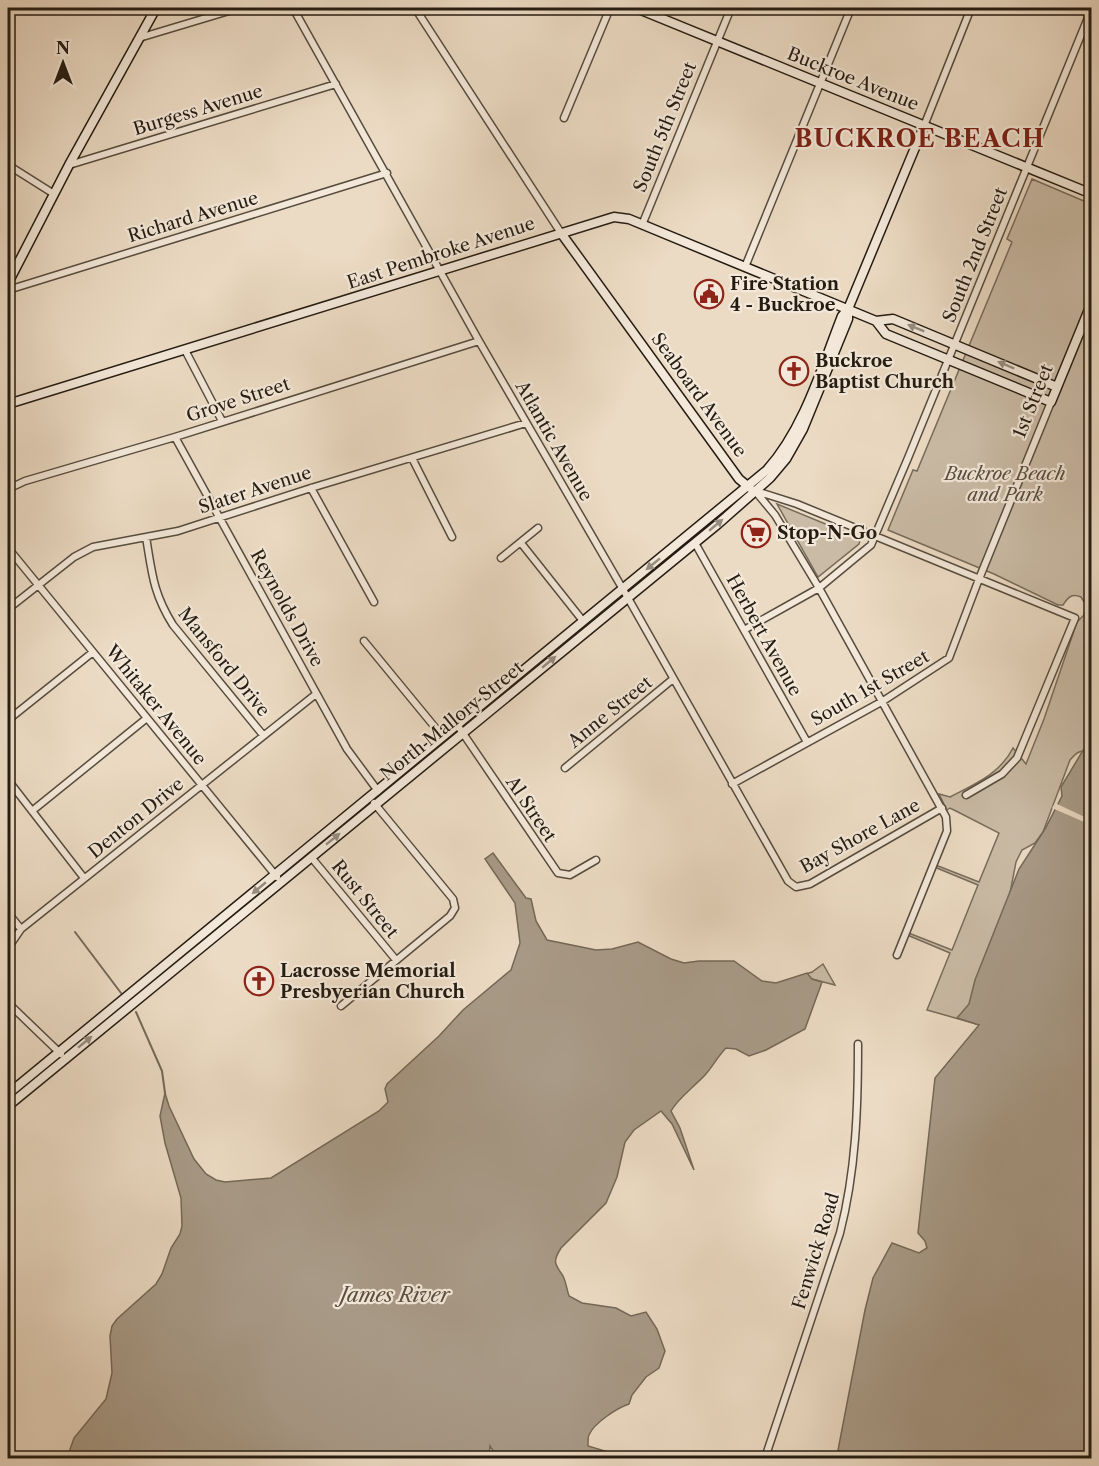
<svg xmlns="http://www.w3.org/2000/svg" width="1099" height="1466" viewBox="0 0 1099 1466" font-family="'Libre Caslon Text',serif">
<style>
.green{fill:#cabba6;stroke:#776c5c;stroke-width:1.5}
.water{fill:#a89a87;stroke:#736858;stroke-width:1.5}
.pier{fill:#ecdbc4}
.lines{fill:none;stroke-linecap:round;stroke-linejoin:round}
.stream{stroke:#736858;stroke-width:2}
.street-casing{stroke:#564c3e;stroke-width:9}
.secondary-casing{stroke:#241c12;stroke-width:11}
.street{stroke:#f3e8d9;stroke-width:6}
.secondary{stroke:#f3e8d9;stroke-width:8}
.oneway{fill:#968c7f}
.labels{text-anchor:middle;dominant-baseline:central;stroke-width:4.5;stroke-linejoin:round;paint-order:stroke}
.street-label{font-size:18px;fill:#241c12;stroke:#f3e8d9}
.poi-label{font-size:18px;font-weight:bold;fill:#241c12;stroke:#f3e8d9;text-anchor:start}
.park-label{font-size:18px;font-style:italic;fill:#564c3e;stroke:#f3e8d9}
.water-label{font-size:20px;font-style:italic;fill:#594e41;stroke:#f3e8d9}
.district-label{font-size:24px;font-weight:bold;letter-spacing:1.5px;fill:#7a1f14;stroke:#f3e8d9}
</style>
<rect width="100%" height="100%" fill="#ecdbc4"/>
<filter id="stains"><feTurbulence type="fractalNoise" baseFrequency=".00333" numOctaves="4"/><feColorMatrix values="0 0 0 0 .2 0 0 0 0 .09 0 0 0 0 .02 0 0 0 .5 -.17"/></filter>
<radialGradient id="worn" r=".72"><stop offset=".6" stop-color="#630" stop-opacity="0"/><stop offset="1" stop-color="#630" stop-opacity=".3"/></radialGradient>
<path class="green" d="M1032,179L1091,204V749L1090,752C1079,750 1077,752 1070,760L1043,832L1035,843L1022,850L1016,862L1005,919L980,1025L927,1010L950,953L905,934L906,932L952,950L978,885L932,866L933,864L979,882L999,833L956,811L950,808L947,810L939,794L950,797C975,784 1000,774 1013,748L1026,764L1044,719L1077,622L1084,615L1086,605L1081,597C1072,593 1068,597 1063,605H1058L994,574L888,530L913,470L917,471L1012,242L1007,239Z
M777,504L857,537L860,540L859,544L818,577Z
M823,964L835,985L800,976L812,972Z"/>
<path class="water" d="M1091,737V1458H846L838,1450L865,1310L873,1278L892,1243L919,1253L927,1248L925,1241L918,1233L935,1078L979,1025L957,1018L969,1004L975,980L1019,869L1045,829L1062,796L1061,787Z
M493,853L526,898L531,899L536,921L547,940L596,950L612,949L638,942L671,959L684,963L699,961H734L762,981L776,983L807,973L812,979L822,982L805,1029L766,1050L749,1056L736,1049L726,1048C718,1056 713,1066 705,1075C694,1087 679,1097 671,1111L680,1128L694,1170L672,1124L661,1111L634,1130L625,1142L617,1177L606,1203L561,1248C552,1262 555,1264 563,1276C566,1282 567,1290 569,1296L582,1303L616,1308L631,1316L646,1312L657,1329L665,1351L659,1368L646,1377L632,1395L629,1404C617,1408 594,1423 589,1435C588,1436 588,1445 588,1446L615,1454L616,1458H498L490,1446L489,1458H67L74,1438L106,1399L112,1373L110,1336L112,1326L117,1319L156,1284L162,1274L171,1248L180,1234L182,1226L181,1198L165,1143L160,1116L165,1093L169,1106L194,1159L206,1174L216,1180L225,1182L271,1178L379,1111L388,1102L385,1089L387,1084L439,1036L463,1010L511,970L520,943L515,903L485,859Z"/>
<path class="pier" d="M1055,803L1091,820V825L1052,808Z"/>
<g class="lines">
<path class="stream" d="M75,932L121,993
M136,1012L162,1071L165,1093"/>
<g class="street-casing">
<path id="street" d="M293,8L479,341L628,598L788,881L796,887L810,884L942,808
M415,8L561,233
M139,38L239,8
M8,111L10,108
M564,118L610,8
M924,126L971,8
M8,165L54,194
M69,165L336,84
M642,225L731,8
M745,267L851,8
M8,290L387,173
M185,350L222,421
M175,437L347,749L378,791
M412,458L452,537
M311,488L374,602
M8,489L25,481L175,437L479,341
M756,491L797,504L1075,618L1017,758L1002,774L966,795
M756,492L775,515L819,588L946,817L947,831L897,955
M146,537C152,573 153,593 173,625L263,735
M521,543L583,621
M695,543L807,742
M8,548L277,877
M501,558L538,528
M8,609L74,557L93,547L178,531L311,488L526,423
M744,630L819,588L871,545L908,458L1092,8
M364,641L443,737
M8,720L93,652
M458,726L558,873L570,875L596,860
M565,768L673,679
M8,780L84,878
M732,784L883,701L949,658L979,579L1051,402
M32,811L147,718
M311,857L396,960
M8,913L21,929
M8,948L21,929L316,694
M8,1003L61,1054
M341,1006L450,916L455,908L453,899L374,803
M765,1458L840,1233C856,1170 858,1109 858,1044"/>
</g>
<g class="secondary-casing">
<path id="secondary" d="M636,8L1092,194
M561,233L739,479L750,488
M8,283L69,165L156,8
M876,321L886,334L1051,402L1092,302
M8,404L614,217L629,219L876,321L893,319L1057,387
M8,1094L767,470C804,429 822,367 842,316L848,309L924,126
M8,1106L718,524L770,478L786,459L803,429L848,319V309"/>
</g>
<use href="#street" class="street"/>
<use href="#secondary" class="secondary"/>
</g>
<defs><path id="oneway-solid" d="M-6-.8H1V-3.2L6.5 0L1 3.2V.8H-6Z" transform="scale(1.5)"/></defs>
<g class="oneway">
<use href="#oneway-solid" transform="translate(916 328) rotate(-158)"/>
<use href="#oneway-solid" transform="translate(1006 365) rotate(-157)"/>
<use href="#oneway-solid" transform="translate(716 525) rotate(-40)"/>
<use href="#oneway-solid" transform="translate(653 564) rotate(141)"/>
<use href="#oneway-solid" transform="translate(549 662) rotate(-40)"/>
<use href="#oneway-solid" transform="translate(333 839) rotate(-39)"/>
<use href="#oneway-solid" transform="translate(259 888) rotate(140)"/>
<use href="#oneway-solid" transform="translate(85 1042) rotate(-39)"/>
</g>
<defs>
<g id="civic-ring" transform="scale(1.5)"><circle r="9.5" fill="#f3e8d9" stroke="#8f2418" stroke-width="1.5"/><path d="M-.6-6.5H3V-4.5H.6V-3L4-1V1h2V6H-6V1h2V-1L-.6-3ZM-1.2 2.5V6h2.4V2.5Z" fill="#8f2418"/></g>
<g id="church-ring" transform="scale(1.5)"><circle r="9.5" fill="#f3e8d9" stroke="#8f2418" stroke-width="1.5"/><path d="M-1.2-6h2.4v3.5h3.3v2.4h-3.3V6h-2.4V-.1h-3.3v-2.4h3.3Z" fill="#8f2418"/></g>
<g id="supermarket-ring" transform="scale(1.5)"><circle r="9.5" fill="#f3e8d9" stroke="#8f2418" stroke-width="1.5"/><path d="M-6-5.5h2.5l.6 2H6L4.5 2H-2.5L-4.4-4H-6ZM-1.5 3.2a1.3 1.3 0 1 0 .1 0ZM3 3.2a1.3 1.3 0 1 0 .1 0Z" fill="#8f2418"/></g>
</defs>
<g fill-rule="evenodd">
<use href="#civic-ring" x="709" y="294"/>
<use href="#church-ring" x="794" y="371"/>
<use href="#supermarket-ring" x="756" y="533"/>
<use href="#church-ring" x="259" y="981"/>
</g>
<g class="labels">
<g class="street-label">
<text transform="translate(853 79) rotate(22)">Buckroe Avenue</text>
<text transform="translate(198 110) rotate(-17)">Burgess Avenue</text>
<text transform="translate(665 127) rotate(-68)">South 5th Street</text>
<text transform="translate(193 217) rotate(-17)">Richard Avenue</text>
<text transform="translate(441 253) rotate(-18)">East Pembroke Avenue</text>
<text transform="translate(975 255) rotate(-68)">South 2nd Street</text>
<text transform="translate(699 395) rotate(54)">Seaboard Avenue</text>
<text transform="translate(238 400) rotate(-18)">Grove Street</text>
<text transform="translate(1033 401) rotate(-68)">1st Street</text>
<text transform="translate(554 441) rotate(60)">Atlantic Avenue</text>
<text transform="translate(255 490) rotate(-18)">Slater Avenue</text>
<text transform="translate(287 608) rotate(61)">Reynolds Drive</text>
<text transform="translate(764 635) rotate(61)">Herbert Avenue</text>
<text transform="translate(224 662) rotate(51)">Mansford Drive</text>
<text transform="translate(870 688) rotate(-30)">South 1st Street</text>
<text transform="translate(156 705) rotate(51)">Whitaker Avenue</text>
<text transform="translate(610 712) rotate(-39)">Anne Street</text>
<text transform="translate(452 721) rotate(-39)">North Mallory Street</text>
<text transform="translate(531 809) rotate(56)">Al Street</text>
<text transform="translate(136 818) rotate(-39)">Denton Drive</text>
<text transform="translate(860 836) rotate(-29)">Bay Shore Lane</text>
<text transform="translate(365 899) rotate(51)">Rust Street</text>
<text transform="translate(816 1251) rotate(-73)">Fenwick Road</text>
</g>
<g class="poi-label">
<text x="730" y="284">Fire Station<tspan x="730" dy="21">4 - Buckroe</tspan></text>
<text x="815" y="361">Buckroe<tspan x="815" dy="21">Baptist Church</tspan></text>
<text x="777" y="533">Stop-N-Go</text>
<text x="280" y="971">Lacrosse Memorial<tspan x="280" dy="21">Presbyerian Church</tspan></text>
</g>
<g class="park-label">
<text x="1005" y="474">Buckroe Beach<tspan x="1005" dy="21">and Park</tspan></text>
</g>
<g class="water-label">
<text x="395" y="1295">James River</text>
</g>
<g class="district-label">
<text x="920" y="138">BUCKROE BEACH</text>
</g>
</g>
<rect width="1099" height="1466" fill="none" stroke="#ecdbc4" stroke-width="30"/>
<rect x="9" y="9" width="1081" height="1448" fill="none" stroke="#241c12" stroke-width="3"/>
<rect x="15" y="15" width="1069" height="1436" fill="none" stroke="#241c12" stroke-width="1.5"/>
<g transform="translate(63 63)" stroke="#f3e8d9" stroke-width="4.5" paint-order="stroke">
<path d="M0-4.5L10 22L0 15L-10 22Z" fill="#241c12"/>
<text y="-9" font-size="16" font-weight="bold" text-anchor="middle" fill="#241c12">N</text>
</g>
<rect width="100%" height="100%" filter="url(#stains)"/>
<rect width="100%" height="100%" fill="url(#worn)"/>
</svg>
